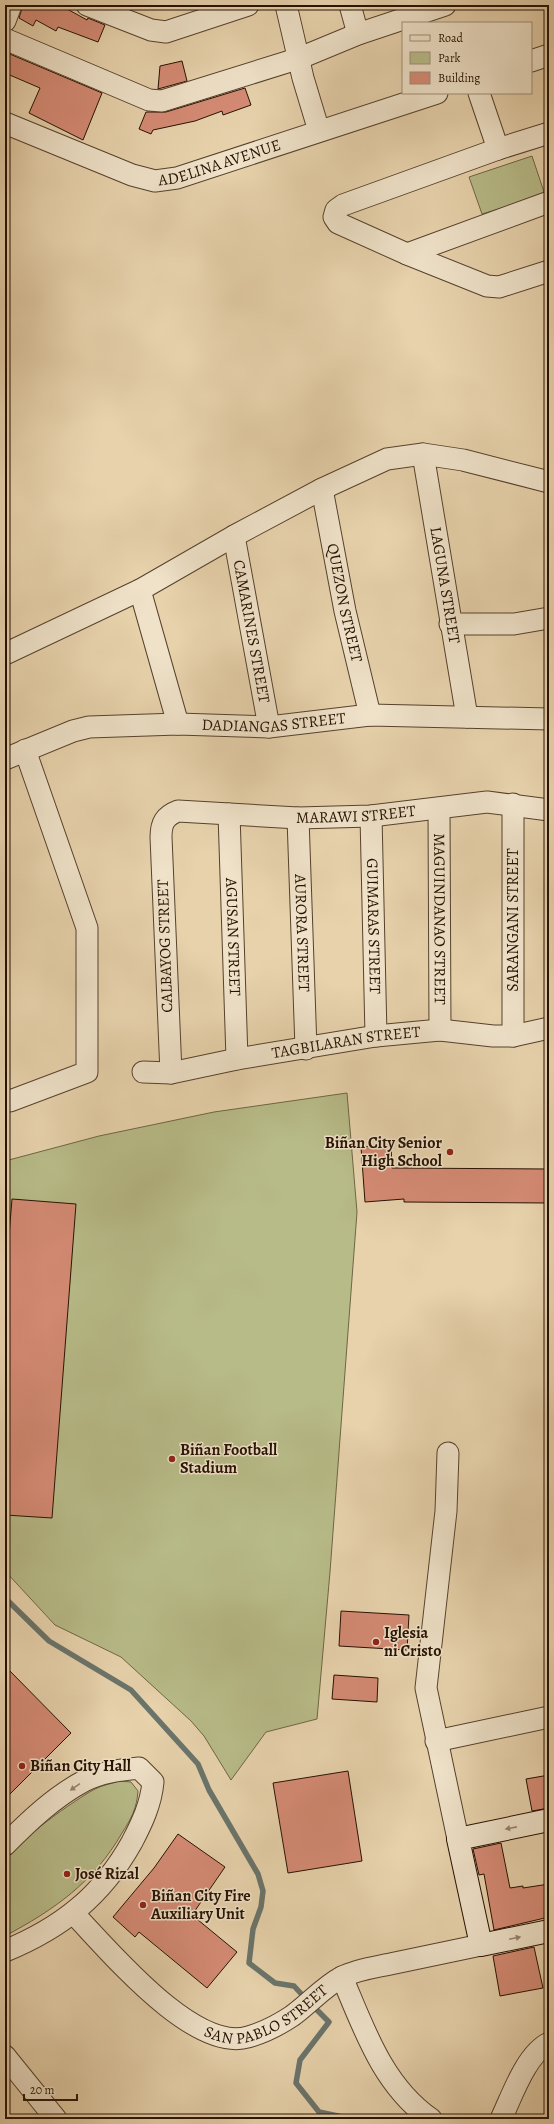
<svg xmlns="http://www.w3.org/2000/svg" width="554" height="2124" viewBox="0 0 554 2124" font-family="Alegreya,serif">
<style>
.green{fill:#b7bb88;stroke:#6e6645}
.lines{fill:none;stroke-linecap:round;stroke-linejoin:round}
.stream{stroke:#6a746b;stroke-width:5.5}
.building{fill:#d58b75;stroke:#261102}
.street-casing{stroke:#56412c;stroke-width:23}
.secondary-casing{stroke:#261102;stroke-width:24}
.street{stroke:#efe2c9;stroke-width:21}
.secondary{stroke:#efe2c9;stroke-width:22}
.oneway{fill:#95846f}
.poi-dot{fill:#8f2418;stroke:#efe2c9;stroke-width:1.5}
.labels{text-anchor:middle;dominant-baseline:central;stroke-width:3;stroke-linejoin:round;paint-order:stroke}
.street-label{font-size:16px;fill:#261102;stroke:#efe2c9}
.poi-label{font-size:16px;font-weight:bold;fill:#261102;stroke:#efe2c9;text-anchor:start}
</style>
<rect width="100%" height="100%" fill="#e7d2ac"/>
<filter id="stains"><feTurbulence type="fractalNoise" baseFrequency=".005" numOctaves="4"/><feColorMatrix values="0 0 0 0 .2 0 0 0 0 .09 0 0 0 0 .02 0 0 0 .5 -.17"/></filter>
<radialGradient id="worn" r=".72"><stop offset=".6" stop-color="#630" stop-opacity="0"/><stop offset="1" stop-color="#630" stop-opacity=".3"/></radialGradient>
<path class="green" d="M532,156L545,195L482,214L469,177Z
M347,1093L357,1212L330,1572L317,1719L266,1732L231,1780L204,1736L191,1721L121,1657L55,1625L5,1571V1161L99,1136L214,1112Z
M119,1781L131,1782L138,1791C137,1808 131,1819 122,1833C94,1882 54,1910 5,1936C5,1923 2,1871 5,1862C13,1843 76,1799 95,1789C102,1785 111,1784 119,1781Z"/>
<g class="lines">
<path class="stream" d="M5,1598L49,1641L131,1690L198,1764L209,1790L258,1874L263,1891L261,1907L253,1929L249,1963L275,1983L294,1986L306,1999
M312,2005L329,2022L300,2060L296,2083L319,2112L352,2119"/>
</g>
<path class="building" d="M23,5H60L87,20L88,18L105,25L98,42L58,27L56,31L36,20L33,26L19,18Z
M5,52L102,93L83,140L29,113L40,88L5,73Z
M182,61L187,81L158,89L160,66Z
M245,88L251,105L223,115L222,111L195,121L153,130L151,134L139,129L146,112H166Z
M391,1145L392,1168L549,1169V1203L404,1202V1199L365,1202L361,1147Z
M12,1199L76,1204L52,1518L5,1515V1285Z
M341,1611L409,1615L407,1650L339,1646Z
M5,1666L71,1733L5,1799Z
M334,1675L378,1678L377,1702L332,1699Z
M348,1771L362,1861L288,1873L273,1783Z
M549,1775V1808L532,1811L526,1779Z
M178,1834L225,1867L192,1915L237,1952L207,1988L139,1932L135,1937L113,1917L154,1868Z
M501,1843L510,1888L523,1886V1888L549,1884V1917L494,1930L484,1874L479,1875L473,1849Z
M534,1947L543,1988L500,1996L493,1956Z"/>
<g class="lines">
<g class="street-casing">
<g id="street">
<path d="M87,5L151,30L166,32L248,5"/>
<path d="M286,5L303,78L319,131"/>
<path d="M350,5L358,34"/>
<path d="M5,21L11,5"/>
<path d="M5,39L149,100L162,101L300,58L358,34L445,5"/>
<path d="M531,61L549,55"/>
<path d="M479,93L498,149"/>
<path id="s1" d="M5,123L132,175L155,181L177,178L437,93"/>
<path d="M549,133L498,149L343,205L336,210L334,217L338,223L407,254L487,286L499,287L549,271"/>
<path d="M407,254L549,202"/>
<path id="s2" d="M423,454L467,717"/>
<path id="s3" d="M322,489L345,611L370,715"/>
<path id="s4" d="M234,536L269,727"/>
<path d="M140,590L178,724"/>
<path d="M450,624H514L549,618"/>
<path d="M5,654L140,590L234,536L322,489L387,459L423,454L463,460L549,482"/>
<path id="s5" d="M5,759L73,731L89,727L178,724L269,727L370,715L549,719"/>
<path d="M513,804V1036"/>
<path id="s6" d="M439,809L440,1030"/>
<path id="s7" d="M229,814L237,1059"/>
<path id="s8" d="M371,816L376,1036"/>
<path id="s9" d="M298,818L306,1049"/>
<path id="s10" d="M143,1072L171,1073L237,1059L376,1036L440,1030L493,1036H513L549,1028"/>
<path id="s11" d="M171,1073L161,837C161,823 165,816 178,811L298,818L371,816L487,802L549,810"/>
<path d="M5,1101H10L87,1072V928L25,750"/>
<path d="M448,1453L446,1511L426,1688L458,1839"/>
<path d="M436,1741L549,1717"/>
<path d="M5,1845C29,1821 54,1797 84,1781C101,1772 120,1770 139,1768L153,1782C151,1804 142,1823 132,1842C102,1896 61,1928 5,1951"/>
<path id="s12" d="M73,1913C108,1949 193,2053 248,2037C262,2033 280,2024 292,2016C309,2004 323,1987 342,1977C358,1969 377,1967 395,1963C424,1957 452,1951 481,1945"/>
<path d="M342,1977C364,2029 383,2086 431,2119"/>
<path d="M5,2056L56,2119"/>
<path d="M501,2119C512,2096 526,2054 549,2043"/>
</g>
</g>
<g class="secondary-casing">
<path id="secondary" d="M549,1820L458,1839L481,1945L549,1931"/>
</g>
<use href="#street" class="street"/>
<use href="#secondary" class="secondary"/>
</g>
<defs><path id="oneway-solid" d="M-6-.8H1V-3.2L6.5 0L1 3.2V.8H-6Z"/></defs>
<g class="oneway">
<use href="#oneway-solid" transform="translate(75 1787) rotate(145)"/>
<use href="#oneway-solid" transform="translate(511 1828) rotate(169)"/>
<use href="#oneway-solid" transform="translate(515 1938) rotate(-12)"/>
</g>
<g class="poi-dot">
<circle cx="450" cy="1152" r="4"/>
<circle cx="172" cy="1459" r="4"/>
<circle cx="376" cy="1642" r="4"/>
<circle cx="22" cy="1766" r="4"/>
<circle cx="67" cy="1874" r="4"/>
<circle cx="143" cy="1905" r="4"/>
</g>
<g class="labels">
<g class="street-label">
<text stroke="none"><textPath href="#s1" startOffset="228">ADELINA AVENUE</textPath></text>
<text stroke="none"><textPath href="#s2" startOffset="133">LAGUNA STREET</textPath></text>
<text stroke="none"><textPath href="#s3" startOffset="116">QUEZON STREET</textPath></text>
<text stroke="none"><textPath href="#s4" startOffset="97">CAMARINES STREET</textPath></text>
<text stroke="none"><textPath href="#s5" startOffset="275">DADIANGAS STREET</textPath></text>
<text stroke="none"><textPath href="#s11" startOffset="448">MARAWI STREET</textPath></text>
<text stroke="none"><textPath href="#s6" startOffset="110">MAGUINDANAO STREET</textPath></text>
<text transform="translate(513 920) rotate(-90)">SARANGANI STREET</text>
<text stroke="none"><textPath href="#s8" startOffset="110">GUIMARAS STREET</textPath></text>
<text stroke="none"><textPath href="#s9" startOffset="115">AURORA STREET</textPath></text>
<text stroke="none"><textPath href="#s7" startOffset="123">AGUSAN STREET</textPath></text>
<text transform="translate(165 946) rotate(-92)">CALBAYOG STREET</text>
<text stroke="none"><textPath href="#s10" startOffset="206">TAGBILARAN STREET</textPath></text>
<text stroke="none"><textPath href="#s12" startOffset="246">SAN PABLO STREET</textPath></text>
</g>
<g class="poi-label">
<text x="442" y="1143" text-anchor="end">Biñan City Senior<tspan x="442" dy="18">High School</tspan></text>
<text x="180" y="1450">Biñan Football<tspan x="180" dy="18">Stadium</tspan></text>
<text x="384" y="1633">Iglesia<tspan x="384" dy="18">ni Cristo</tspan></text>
<text x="30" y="1766">Biñan City Hall</text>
<text x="75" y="1874">José Rizal</text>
<text x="151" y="1896">Biñan City Fire<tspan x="151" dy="18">Auxiliary Unit</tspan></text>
</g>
</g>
<rect width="554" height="2124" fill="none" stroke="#e7d2ac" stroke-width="20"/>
<rect x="6" y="6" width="542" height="2112" fill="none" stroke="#261102" stroke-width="2"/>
<rect x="10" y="10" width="534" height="2104" fill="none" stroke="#261102"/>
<rect x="402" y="22" width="130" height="72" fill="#efe2c9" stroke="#9f8e79"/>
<rect x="410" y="35" width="20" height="6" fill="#efe2c9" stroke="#9f8e79"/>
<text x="438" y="42" font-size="12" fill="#261102">Road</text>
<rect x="410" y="52" width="20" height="12" fill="#b7bb88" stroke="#9f8e79"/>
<text x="438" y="62" font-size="12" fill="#261102">Park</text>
<rect x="410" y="72" width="20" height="12" fill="#d58b75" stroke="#9f8e79"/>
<text x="438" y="82" font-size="12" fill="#261102">Building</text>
<path d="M24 2094v6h53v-6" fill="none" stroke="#261102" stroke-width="2"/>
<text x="30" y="2094" font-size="12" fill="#261102" stroke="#efe2c9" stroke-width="3" paint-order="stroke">20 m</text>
<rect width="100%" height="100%" filter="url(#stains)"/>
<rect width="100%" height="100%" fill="url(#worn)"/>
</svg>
